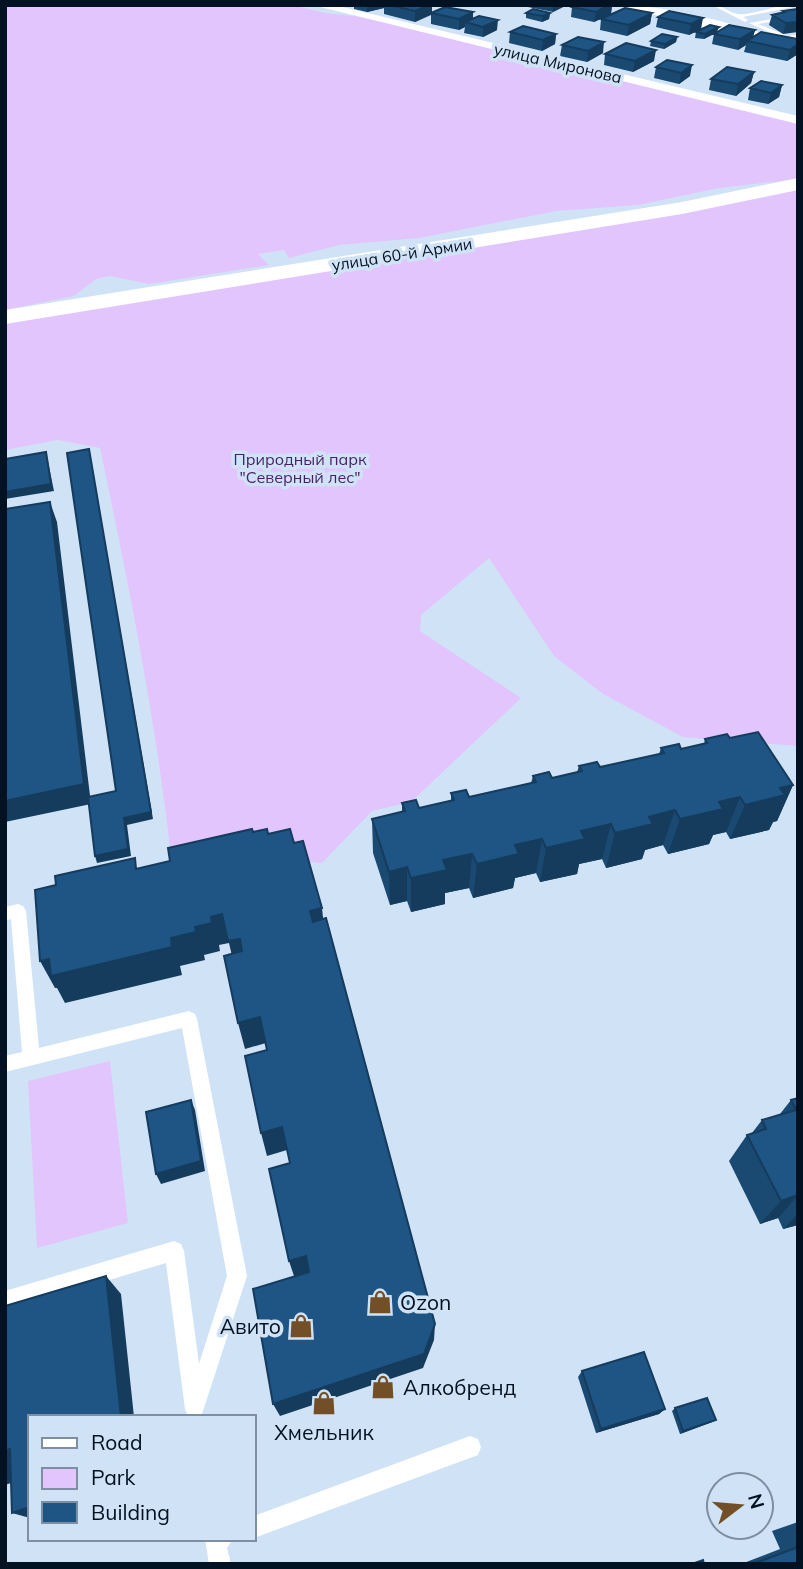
<svg xmlns="http://www.w3.org/2000/svg" width="803" height="1569" viewBox="0 0 803 1569" font-family="Mulish,sans-serif">
<style>
.green{fill:#e2c5fc}
.lines{fill:none;stroke-linecap:round;stroke-linejoin:round}
.service{fill:#fff;fill-rule:evenodd}
.minor{fill:#fff;fill-rule:evenodd}
.tertiary{fill:#fff;fill-rule:evenodd}
.wall{fill:#1a4972}
.shaded-wall{fill:#153c5d}
.building{fill:#1e5585;stroke:#153c5d;stroke-width:2}
.labels{text-anchor:middle;dominant-baseline:central;stroke-width:7;stroke-linejoin:round;paint-order:stroke}
.far-street-label{font-size:16px;fill:#031222;stroke:#d0e3f6}
.far-park-label{font-size:16px;fill:#4a1d68;stroke:#d0e3f6}
.near-poi-label{font-size:21px;fill:#031222;stroke:#d0e3f6;text-anchor:start}
</style>
<rect width="100%" height="100%" fill="#d0e3f6"/>
<path class="green" d="M5,5H292L325,13L370,18L798,120V179L719,188L638,205L556,211L419,238L339,245L289,258L284,250L258,254L269,265L149,284L110,276L96,279L74,296L5,310Z
M798,189V746L683,737L603,694L554,656L489,558L421,615L420,631L521,698L411,802L372,811L322,863L246,856L173,875C158,731 130,590 100,448L58,440L5,450V324Z
M110,1061L128,1223L37,1248L28,1081Z"/>
<g class="lines">
<path class="service" d="M712,5C723,5 729,13 738,14C755,16 779,2 798,6L743,17L748,20L745,22Z
M791,16L789,19L758,24L788,36L798,35V39H785L749,23Z
M18,904L23,906L26,911L39,1048L189,1011L195,1014L197,1019L247,1276L201,1417L188,1416L185,1409L166,1263L5,1311V1291L174,1241L181,1244L184,1251L199,1364L227,1276L182,1028L5,1072V1056L22,1052L11,919L5,921V907Z
M470,1436L478,1439L481,1447L478,1455L254,1538V1516Z
M205,1539H233L227,1548L231,1564H209Z"/>
<path class="minor" d="M312,5H334L798,116V124Z
M616,5C677,5 739,27 798,43V51Z"/>
<path class="tertiary" d="M798,178V190L682,214L5,324V310L682,202Z"/>
</g>
<path class="wall" d="M354,5H432V13L473,19L497,30L483,37L464,33L465,27L459,30L431,24V15L415,22L384,14V8L367,12L354,9Z
M529,5H567L553,12L528,7Z
M575,5H612L611,14L594,22L571,17L572,7Z
M798,9L783,34L769,25L772,15L782,13L783,11Z
M669,11L701,29L689,35L656,27L658,17Z
M526,13H550L549,19L542,22L526,18Z
M652,13L650,24L627,36L600,30L601,19Z
M755,30L753,37L798,39V54L787,61L744,52L746,45L738,50L712,44L714,34L704,39L695,38L696,32Z
M510,32L556,34L555,44L542,51L509,43Z
M677,37L676,42L664,49L650,46L651,41Z
M562,45L603,53L587,62L560,56Z
M605,54L654,61L633,72L604,65Z
M667,60L690,76L679,84L654,78L656,67Z
M754,72L751,83L736,96L709,90L711,79Z
M782,85L779,97L768,104L748,100L750,88Z
M730,738L793,785L777,821L773,822L769,830L730,839L726,832L713,835L709,844L668,854L663,845L645,850L642,859L606,868L602,859L579,864L577,874L540,882L536,873L515,878L513,888L473,898L469,888L445,893V904L411,912L407,901L390,905L373,853L372,819L402,812V803L419,808L451,801V793L469,797L531,783L533,776L552,778L577,772L579,766L600,767L659,754L661,748L681,749L704,744L705,739Z
M798,1098V1225L783,1229L778,1218L760,1224L729,1161L747,1135L752,1133L762,1120L780,1114L791,1100Z
M582,1371L665,1409L659,1414L596,1433L578,1377Z
M675,1408L716,1420L712,1422L680,1434L672,1411Z
M798,1522V1564H741L780,1549L772,1531Z"/>
<path class="shaded-wall" d="M367,5H383L384,8L367,12Z
M429,5H432V14L415,22V11Z
M553,5H567L553,12Z
M608,5H612L611,14L594,22L596,12Z
M473,12V23L465,22V27L459,30V19Z
M550,13L549,19L542,22L543,16Z
M652,13L650,24L627,36L629,25Z
M703,18L701,29L689,35L691,24Z
M498,20L497,30L483,37V27Z
M798,22V32L783,34L786,23Z
M719,27L717,32L704,39L705,34Z
M755,30L752,41H747L746,45L738,50L740,39Z
M556,34L555,44L542,51L543,40Z
M677,37L676,42L664,49L665,44Z
M604,42L603,53L587,62L588,51Z
M798,44V54L787,61L790,50Z
M656,50L654,61L633,72L635,61Z
M692,65L690,76L679,84L681,73Z
M754,72L751,83L736,96L738,84Z
M782,85L779,97L768,104L771,93Z
M89,449L153,819L127,825L131,856L97,863L95,856L124,818Z
M46,452L54,491L5,499V492Z
M50,502L57,522L91,804L5,822V801Z
M793,785L777,821L773,822L769,830L730,839L745,805L780,788Z
M740,797L726,832L713,835L709,844L668,854L680,819L719,802Z
M675,810L663,845L645,850L642,859L606,868L615,833L649,817Z
M611,824L602,859L579,864L577,874L540,882L546,848L581,831Z
M542,839L536,873L515,878L513,888L473,898L477,864L515,845Z
M472,854L469,888L445,893V904L411,912V878L443,860Z
M407,867V901L390,905L389,872Z
M322,908L325,936L313,939L310,911Z
M222,914L240,939L246,967L235,969L229,943L219,945L220,951L204,955L205,960L180,966L182,975L65,1003L57,988H55L40,961L171,938L195,927L211,917Z
M260,1017L266,1043L245,1049L238,1023Z
M191,1100L195,1110L205,1171L161,1184L156,1174Z
M282,1127L287,1150L267,1156L261,1133Z
M798,1195L778,1218L760,1224L781,1201Z
M798,1214V1225L783,1229Z
M306,1256L311,1274L295,1279L289,1261Z
M106,1276L121,1294L134,1417H121Z
M435,1324L434,1340L423,1368L280,1416L273,1404Z
M665,1409L659,1414L596,1433L601,1429Z
M716,1420L712,1422L680,1434L683,1431Z
M10,1449L17,1481L5,1485V1451Z
M30,1507V1518L12,1513Z"/>
<path class="building" d="M389,5H429L415,11Z
M575,5H608L596,12L572,7Z
M445,7L473,12L459,19L431,13Z
M625,8L652,13L629,25L601,19Z
M533,9L550,13L543,16L526,13Z
M798,9V22L786,23L772,15L785,12L783,11Z
M669,11L703,18L691,24L658,17Z
M479,16L498,20L483,27L465,22Z
M710,25L719,27L705,34L696,32Z
M729,25L755,30L740,39L714,34Z
M523,26L556,34L543,40L510,32Z
M761,32L798,39V44L790,50L747,41Z
M662,34L677,37L665,44L651,41Z
M578,37L604,42L588,51L562,45Z
M626,43L656,50L635,61L605,54Z
M667,60L692,65L681,73L656,67Z
M727,67L754,72L738,84L711,79Z
M761,81L782,85L771,93L750,88Z
M89,449L151,812L124,818L128,849L95,856L88,797L116,791L67,453Z
M46,452L51,484L5,492V459Z
M50,502L84,784L5,801V509Z
M758,732L793,785L780,788L785,795L745,805L740,797L719,802L723,809L680,819L675,810L649,817L653,824L615,833L611,824L581,831L585,839L546,848L542,839L515,845L519,854L477,864L472,854L443,860L447,870L411,878L407,867L389,872L372,819L405,811L402,803L416,800L419,808L454,800L451,793L466,790L469,797L536,782L533,776L549,772L552,778L582,771L579,766L597,762L600,767L664,753L661,748L679,744L681,749L707,743L705,739L727,734L730,738Z
M252,829L253,832L267,829L268,834L290,829L294,843L303,841L322,908L310,911L313,922L326,918L435,1324L424,1354L273,1404L253,1289L309,1272L306,1256L289,1261L269,1169L290,1163L282,1127L261,1133L245,1056L267,1050L260,1017L238,1023L224,956L242,951L240,939L228,941L222,914L211,917L212,923L195,927L196,932L171,938L172,947L51,976L49,959L40,961L35,890L56,885L55,876L135,858L136,869L170,861L168,848Z
M798,1098V1195L781,1201L747,1135L766,1129L762,1120L796,1110L791,1100Z
M191,1100L201,1161L156,1174L146,1112Z
M106,1276L121,1417H30V1507L12,1513L10,1449L5,1451V1306Z
M644,1352L665,1409L601,1429L582,1371Z
M707,1398L716,1420L683,1431L675,1408Z
M798,1547V1564H753Z
M703,1560L704,1564H692Z"/>
<defs>
<g id="shop-bare" transform="scale(1.89)"><path d="M-5-2.5h2.3a2.7 3.5 0 0 1 5.4 0H5L5.5 6h-11ZM-1.5-2.5h3a1.5 2.3 0 0 0-3 0Z" fill="#724f27" stroke="#d0e3f6" stroke-width="2.5" paint-order="stroke"/></g>
</defs>
<g fill-rule="evenodd">
<use href="#shop-bare" x="380" y="1302"/>
<use href="#shop-bare" x="301" y="1326"/>
<use href="#shop-bare" x="383" y="1387"/>
<use href="#shop-bare" x="324" y="1403"/>
</g>
<g class="labels">
<g class="far-street-label">
<text transform="translate(558 63) rotate(13)">улица Миронова</text>
<text transform="translate(402 254) rotate(-9)">улица 60-й Армии</text>
</g>
<g class="far-park-label">
<text x="300" y="459">Природный парк<tspan x="300" dy="18">"Северный лес"</tspan></text>
</g>
<g class="near-poi-label">
<text x="400" y="1302">Ozon</text>
<text x="281" y="1326" text-anchor="end">Авито</text>
<text x="403" y="1387">Алкобренд</text>
<text x="324" y="1432" text-anchor="middle">Хмельник</text>
</g>
</g>
<rect width="803" height="1569" fill="none" stroke="#031222" stroke-width="14"/>
<rect x="28" y="1415" width="228" height="126" fill="#d0e3f6" stroke="#7e8fa1" stroke-width="2"/>
<rect x="42" y="1438" width="35" height="10" fill="#ffffff" stroke="#7e8fa1" stroke-width="2"/>
<text x="91" y="1450" font-size="21" fill="#031222">Road</text>
<rect x="42" y="1468" width="35" height="21" fill="#e2c5fc" stroke="#7e8fa1" stroke-width="2"/>
<text x="91" y="1485" font-size="21" fill="#031222">Park</text>
<rect x="42" y="1502" width="35" height="21" fill="#1e5585" stroke="#7e8fa1" stroke-width="2"/>
<text x="91" y="1520" font-size="21" fill="#031222">Building</text>
<g transform="translate(740 1506) rotate(74)"><circle r="33" fill="#d0e3f6" stroke="#7e8fa1" stroke-width="2"/>
<path d="M0-5L12 26L0 18L-12 26Z" fill="#724f27"/>
<text y="-10" font-size="19" font-weight="bold" text-anchor="middle" fill="#031222">N</text>
</g>
</svg>
